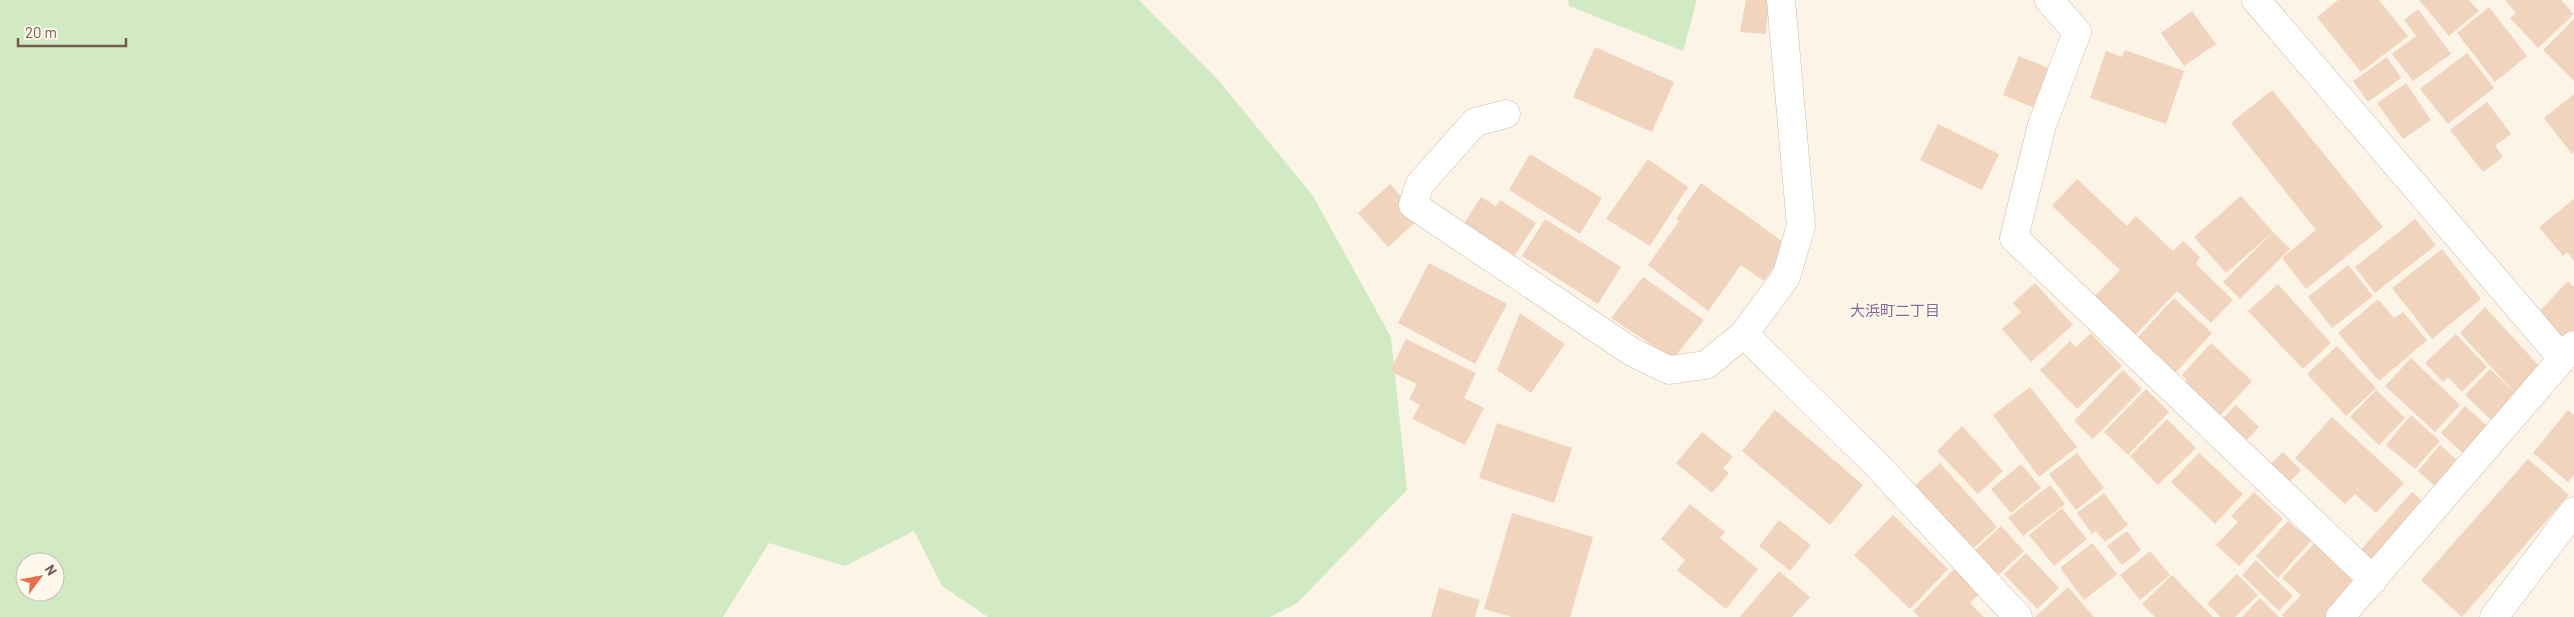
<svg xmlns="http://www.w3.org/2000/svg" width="2574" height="617" viewBox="0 0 2574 617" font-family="Barlow,'Noto Sans JP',sans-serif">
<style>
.green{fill:#d2eac4;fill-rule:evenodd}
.building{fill:#f1d4bd}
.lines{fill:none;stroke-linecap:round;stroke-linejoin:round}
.minor-casing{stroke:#cebcac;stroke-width:29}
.tertiary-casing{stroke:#cebcac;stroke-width:29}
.minor{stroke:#fff;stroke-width:28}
.tertiary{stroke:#fff;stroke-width:28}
.labels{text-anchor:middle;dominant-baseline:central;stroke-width:4;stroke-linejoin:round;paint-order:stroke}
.neighbourhood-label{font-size:15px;fill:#896698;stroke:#fff8ec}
</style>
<rect width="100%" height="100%" fill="#fcf4e6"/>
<path class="green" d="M0,0H1139L1220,82L1313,196L1391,337L1407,490L1296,604L1270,617H988L942,586L914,531L845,566L769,543L723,617H0ZM25,562H55V592H25Z
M1568,0H1696V3L1683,51L1569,6Z"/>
<path class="building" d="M1746,0H1769L1766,34L1740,32Z
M2338,0H2379L2408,36L2361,72L2317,17Z
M2419,0H2469L2479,11L2449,36Z
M2505,0H2561L2574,14L2538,48L2510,18L2516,13Z
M2489,7L2527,56L2495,82L2457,33Z
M2418,9L2451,54L2413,81L2392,54L2416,36L2404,20Z
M2192,11L2216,44L2184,66L2161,33Z
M2574,19V81L2543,50Z
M1595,47L1674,82L1652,132L1573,97Z
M2125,50L2184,71L2166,124L2090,98L2106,51L2122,57Z
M2467,53L2494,88L2448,124L2420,89Z
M2019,56L2053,70L2037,109L2003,95Z
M2387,57L2401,78L2368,102L2353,81Z
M2406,83L2431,120L2403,139L2377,103Z
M2272,90L2383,227L2306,289L2282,258L2316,230L2231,123Z
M2574,94V152L2572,154L2544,118Z
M2487,102L2511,134L2495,146L2503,157L2483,172L2450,130Z
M1938,124L1999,154L1982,190L1920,160Z
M1530,154L1602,198L1580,234L1509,190Z
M1648,159L1688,187L1650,246L1606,219Z
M2077,179L2127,226L2136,216L2173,251L2183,241L2200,257L2196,264L2233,300L2211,323L2177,291L2129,342L2088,303L2120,270L2052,206Z
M1701,183L1789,246L1764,281L1741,265L1708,311L1648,265L1679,221L1676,219Z
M1390,184L1420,218L1388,247L1358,213Z
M2241,196L2273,232L2226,273L2194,237Z
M1481,197L1496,206L1500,200L1536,223L1509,264L1459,231Z
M2574,199V261L2567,252L2563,256L2539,227Z
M1545,219L1621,267L1598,304L1522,256Z
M2415,219L2436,245L2375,293L2355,267Z
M2273,232L2290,249L2240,299L2223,282Z
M2442,249L2481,299L2432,339L2392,288Z
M1429,263L1507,304L1475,364L1398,323Z
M2348,265L2373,296L2332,328L2308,297Z
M1643,277L1704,320L1673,359L1611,318Z
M2568,281L2574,287V336L2564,346L2534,317Z
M2035,283L2073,325L2031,362L2002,329L2021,312L2013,303Z
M2278,284L2331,343L2303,369L2248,311Z
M2174,298L2212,333L2176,372L2138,337Z
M2378,299L2394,318L2403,312L2427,340L2379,381L2338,333Z
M2485,307L2541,368L2498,427L2465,395L2490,369L2514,392L2460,333Z
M1520,313L1565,344L1531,393L1497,370Z
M2091,333L2122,366L2077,409L2040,370L2070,341L2076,347Z
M2456,334L2487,367L2462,392L2448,377L2443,382L2425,363Z
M1406,339L1476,373L1464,398L1484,408L1465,445L1412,419L1420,405L1409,399L1417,384L1390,371Z
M2211,343L2252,381L2217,419L2181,386L2187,380L2182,375Z
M2337,346L2376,388L2346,416L2307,374Z
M2411,358L2460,405L2435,432L2385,386Z
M2123,370L2142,389L2093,439L2074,421Z
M2030,387L2077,447L2039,477L1993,415Z
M2146,389L2169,412L2128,455L2104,432Z
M2376,390L2405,418L2379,445L2350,417Z
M2236,405L2259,427L2239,448L2216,425Z
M2465,406L2495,433L2470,460L2441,433Z
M1775,410L1863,485L1830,525L1742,451Z
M2568,410L2574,415V475L2568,482L2533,453Z
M2411,415L2440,441L2415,469L2386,445Z
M2332,417L2404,483L2376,513L2355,494L2345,504L2295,458Z
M2167,419L2196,448L2158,485L2130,456Z
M1497,423L1572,448L1554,503L1479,478Z
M1962,426L2003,471L1978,494L1937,451Z
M1702,432L1733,457L1723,468L1729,473L1712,493L1676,463Z
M2440,445L2465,467L2443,493L2418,471Z
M2283,452L2301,470L2282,490L2263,472Z
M2077,453L2104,488L2076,510L2049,474Z
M2199,453L2243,494L2215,524L2171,482Z
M2528,459L2569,495L2462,617L2421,580Z
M1940,463L1997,527L1968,553L1910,490Z
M2021,464L2041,488L2011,513L1991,489Z
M2050,485L2065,504L2023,536L2008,518Z
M2254,492L2283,519L2239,566L2216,545L2238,522L2231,516Z
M2412,492L2430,508L2376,569L2358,553Z
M2104,493L2128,525L2105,542L2096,531L2092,534L2077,513Z
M1690,504L1725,532L1720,538L1758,569L1726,609L1677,570L1685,560L1661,539Z
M2062,508L2087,539L2054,566L2029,535Z
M1512,513L1593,537L1570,617H1512L1484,609Z
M1893,515L1948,569L1910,609L1854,555Z
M1779,520L1811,545L1790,571L1759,546Z
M2288,521L2311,541L2278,578L2256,556Z
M2001,526L2024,551L1993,580L1970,555Z
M2127,531L2141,550L2122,565L2107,546Z
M2317,540L2365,583L2333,617H2284L2282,615L2301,595L2282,578Z
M2092,543L2117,574L2084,600L2060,568Z
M2150,551L2170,575L2140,600L2120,575Z
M2026,553L2059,588L2037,609L2004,574Z
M2256,560L2293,596L2279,611L2242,575Z
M1955,568L1981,592L1970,603L1984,617H1919L1913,611Z
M1779,571L1810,597L1792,617H1740Z
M2237,574L2258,595L2235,617H2220L2207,603Z
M2172,575L2213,617H2155L2142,604Z
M2068,587L2094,617H2035Z
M1439,588L1480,600L1475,617H1431Z
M2260,598L2279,617H2242Z"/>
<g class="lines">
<g class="minor-casing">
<path id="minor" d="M2049,0L2077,32L2042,125L2014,238L2373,580
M2256,0L2562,358
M1506,114L1475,122L1420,184L1413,205L1632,352L1669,370L1706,365L1744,334L1786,277L1801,226L1781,0
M1744,334L1877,465L2018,617
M2340,617L2574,345"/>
</g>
<g class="tertiary-casing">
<path id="tertiary" d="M2494,617L2574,511"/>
</g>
<use href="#minor" class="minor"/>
<use href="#tertiary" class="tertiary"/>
</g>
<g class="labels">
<g class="neighbourhood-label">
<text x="1895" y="310">大浜町二丁目</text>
</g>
</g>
<g transform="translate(40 577) rotate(58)"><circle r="24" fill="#fff8ec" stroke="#c8b9ac"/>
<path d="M0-4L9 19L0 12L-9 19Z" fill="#e5724c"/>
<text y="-8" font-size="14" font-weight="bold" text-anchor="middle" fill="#755b4b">N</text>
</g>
<path d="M18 38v8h108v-8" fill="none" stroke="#755b4b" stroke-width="2.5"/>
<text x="25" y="38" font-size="15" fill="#755b4b" stroke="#fff8ec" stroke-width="4" paint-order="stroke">20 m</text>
</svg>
